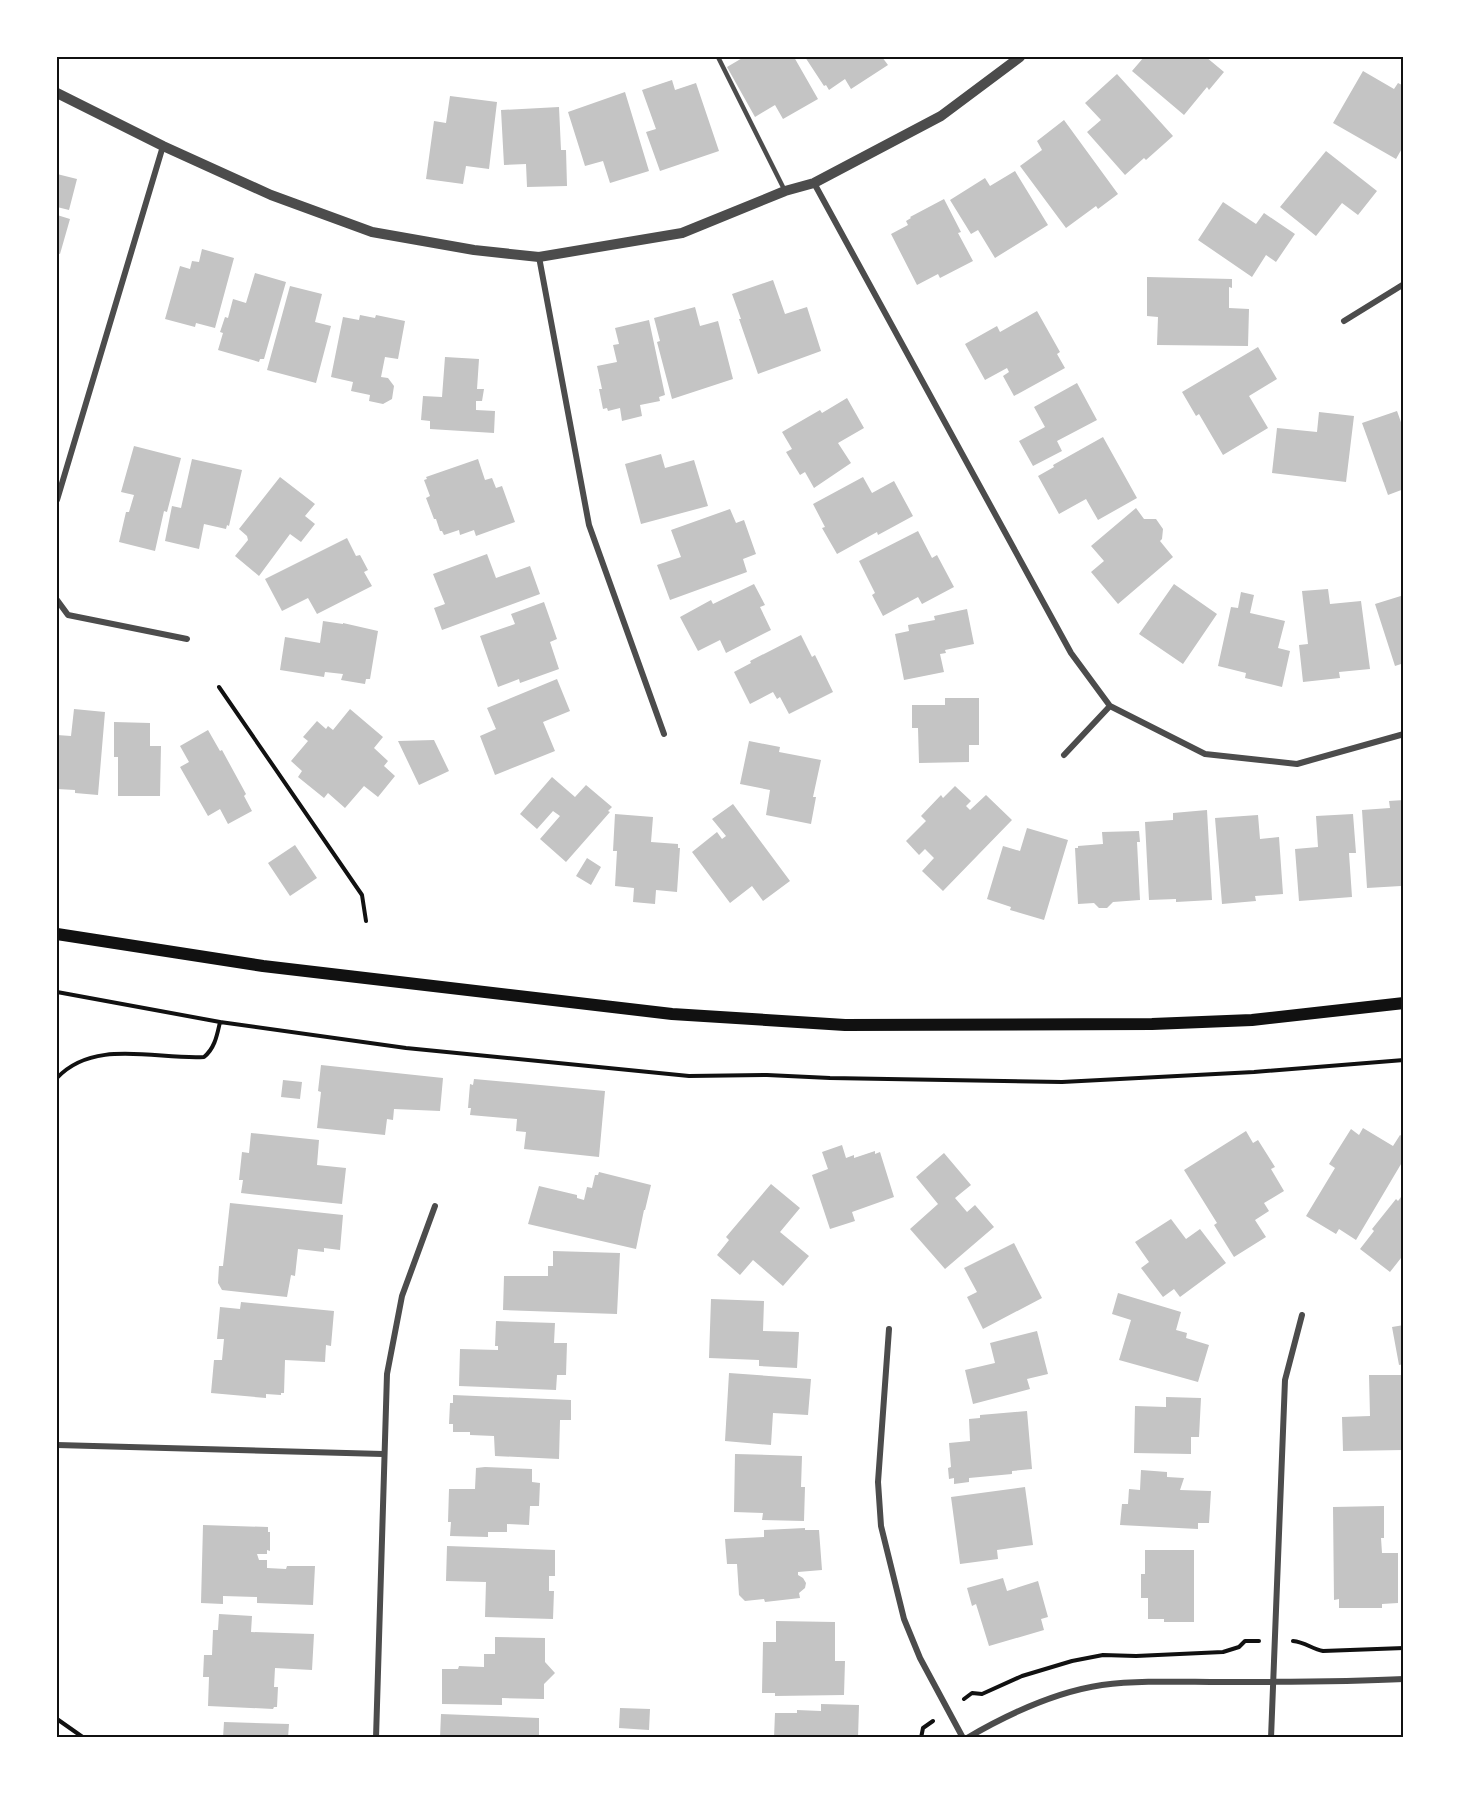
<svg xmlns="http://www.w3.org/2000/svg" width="1461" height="1795" viewBox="0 0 1461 1795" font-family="Barlow,sans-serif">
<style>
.building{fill:#c4c4c4}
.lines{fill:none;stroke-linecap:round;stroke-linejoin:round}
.path{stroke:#111;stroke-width:4}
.service{stroke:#4c4c4c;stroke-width:4.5}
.minor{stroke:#4c4c4c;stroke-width:6}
.tertiary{stroke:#4c4c4c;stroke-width:10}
.secondary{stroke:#111;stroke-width:12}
.neatline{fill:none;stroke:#111;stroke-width:2}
</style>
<rect width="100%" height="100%" fill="#fff"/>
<path class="building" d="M744,57H794L818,99L783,119L775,105L755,117L727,67Z
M805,57H882L888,65L851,89L845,79L829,90L826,85L824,86Z
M1144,57H1206L1224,72L1209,90L1207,87L1184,115L1132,71Z
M1363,71L1394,89L1398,83L1404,86V145L1396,159L1333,123Z
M1117,74L1173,136L1146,160L1144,158L1125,175L1087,132L1101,120L1085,103Z
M672,80L675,90L696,83L719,151L660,171L646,132L656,129L642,90Z
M625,92L649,171L610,183L603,161L585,166L568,112Z
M450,96L497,102L489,169L466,166L463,184L426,179L434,121L446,123Z
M559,107L561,150H566L567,186L527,187L526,164L504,165L501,110Z
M1064,120L1118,194L1098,209L1096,206L1066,228L1020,166L1042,150L1037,141Z
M1326,151L1377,191L1358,215L1342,203L1316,236L1280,207Z
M1015,171L1048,225L995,258L978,230L971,234L950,200L985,178L990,186Z
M57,174L77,179L69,210L57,207Z
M944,199L961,232L958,233L973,261L940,278L938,274L917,285L891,234L908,225L906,221L911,218L910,217Z
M1223,202L1256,224L1264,213L1295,234L1276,262L1266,255L1252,277L1198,240Z
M57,215L70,219L60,254L57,253Z
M202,249L234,258L215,328L196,323L195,327L165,319L180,266L190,269L192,261L199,262Z
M255,273L286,282L264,359H260L259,362L218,350L223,333L220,332L225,317L228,318L233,299L246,303Z
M1147,277L1232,279V288L1229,287V308L1249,309L1248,346L1157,345L1158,317L1147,316Z
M773,280L785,314L807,307L821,351L758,374L739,319H741L732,294Z
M290,286L322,294L315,322L331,326L316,383L267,370Z
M695,307L700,326L718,321L733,379L672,399L657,342L660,341L654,318Z
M1037,311L1060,352L1057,354L1065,368L1014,396L1003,376L1009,372L1007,368L985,380L965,344L997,326L1000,332Z
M360,315L375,318L376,315L405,321L398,359L385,357L381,377L388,378L394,386L392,399L383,404L369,401L370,395L351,391L353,382L331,377L343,317L359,320Z
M649,320L665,395L659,397L660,401L640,405L642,416L622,421L620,408L608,411L607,408L603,409L599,389H602L597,366L617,362L613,345L619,344L615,328Z
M1258,347L1277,379L1249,396L1268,428L1223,455L1199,414L1196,416L1182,392Z
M445,357L479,359L477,389H484L482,401H476V410L495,411L494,433L430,429V421L421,420L423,396L442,397Z
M1077,383L1097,420L1057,441L1062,451L1033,466L1019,441L1045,427L1034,407Z
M847,398L864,428L838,443L851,463L814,488L805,472L800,475L786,452L792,449L782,432L820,410L822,413Z
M1397,411L1402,425H1404V489L1388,495L1362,423Z
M1319,412L1354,416L1346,482L1272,473L1277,428L1317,432Z
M1103,437L1137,498L1098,520L1086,499L1059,514L1038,476L1054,467L1053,465Z
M134,446L181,458L167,512L164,511L155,551L119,542L126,512H129L134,495L121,492Z
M661,454L665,468L694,460L708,506L641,524L625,464Z
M192,459L242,470L229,526L227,525L226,529L204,524L199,549L165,541L172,506L181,508Z
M478,459L485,480L492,478L496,488L502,486L515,522L476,536L474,530L460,535L459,530L444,535L442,531H440L436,519H434L426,498L430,496L424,480L427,479L426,477Z
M280,477L315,504L305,516L315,524L301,542L290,534L259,576L235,556L248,540L247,536L239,529Z
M863,477L872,493L894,481L913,516L878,535L877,532L837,554L822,528L825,527L813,504Z
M1136,508L1144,519H1156L1163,529L1162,539L1160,541L1173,557L1118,604L1091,572L1104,561L1091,546Z
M730,509L736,523L744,520L756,554L743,559L747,572L670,600L657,565L681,557L671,530Z
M918,531L932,558L937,555L954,587L922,604L918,597L883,616L872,595L875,593L859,561Z
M347,538L356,556L360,555L368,570L364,572L372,586L317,614L308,598L282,611L265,579Z
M487,554L496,578L530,566L540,594L442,630L434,608L445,604L433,574Z
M754,584L765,605L760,607L771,630L726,653L720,640L698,651L680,617L711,600L713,604Z
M1174,584L1217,614L1183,664L1139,634Z
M1328,589L1330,604L1361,601L1370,669L1339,672L1340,678L1303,682L1299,645L1308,644L1302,591Z
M1241,592L1254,595L1250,613L1285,621L1278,648L1290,651L1282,687L1245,678L1246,673L1218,666L1231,607L1238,608Z
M1404,595V663L1395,666L1375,604Z
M544,602L557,639L550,642L559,669L520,683L519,679L498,687L480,636L515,624L511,614Z
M967,609L974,644L945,650L946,653L940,654L944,672L904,680L895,634L909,631L908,625L935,620L934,616Z
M323,621L343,624V623L378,631L370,679H366L365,684L341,680L343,674L325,672L324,677L280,670L285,637L320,643Z
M801,635L812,657L815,655L833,692L789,714L780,697L777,699L773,692L750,704L734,672L751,663L750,661Z
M557,679L570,711L543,722L555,751L495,775L480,736L496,729L487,708Z
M945,698H979V745H969V762L919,763L918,728H912V705H945Z
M74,709L105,712L98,795L75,793V790L57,789V735L71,736Z
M350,709L383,737L374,748L388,761L384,766L395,776L378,797L364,786L345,808L328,793L324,798L298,777L302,771L291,761L308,741L303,737L317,721L326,729L328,726L333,730Z
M114,722L150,723V746H161L160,796H118V757H114Z
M208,730L220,751L222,750L246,794L244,796L252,811L228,824L220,809L208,816L180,767L189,762L180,746Z
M434,740L449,771L419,785L398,741Z
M749,741L780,747L779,752L821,760L813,797H816L811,824L766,815L770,790L740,784Z
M552,777L575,797L586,785L612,807L608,811L610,812L566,862L540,839L560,816L553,811L537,829L520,814Z
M955,786L971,801L966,806L970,810L986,795L1012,820L943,891L922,871L934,858L925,849L919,855L906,841L926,821L921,816L941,795L943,798Z
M1404,800V889H1401V886L1367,888L1362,810L1390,808L1389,801Z
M733,804L790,881L763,901L752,886L730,903L692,852L717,832L722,839L726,836L712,819Z
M1207,810L1212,900L1176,902V899L1149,900L1145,822L1173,820V813Z
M615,814L653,817L651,842L678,844V848H680L677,892L656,890L655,904L633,902L634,888L615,886L617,851H613Z
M1353,814L1356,853H1349L1352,897L1299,901L1295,849L1318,847L1316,816Z
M1258,815L1260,839L1279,837L1283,894L1255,896L1256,901L1222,904L1215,818Z
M1027,828L1068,840L1044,920L1010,910L1011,907L987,899L1003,846L1020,851Z
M1139,831L1140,842H1137L1140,900L1113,902L1107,908H1099L1094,903L1078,904L1075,848H1078V846L1103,844L1102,832Z
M295,845L317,878L290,896L268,863Z
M587,858L601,867L591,885L576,876Z
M321,1065L443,1078L440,1111L394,1109L393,1120L387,1119L385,1135L317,1128L321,1092L318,1091Z
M474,1079L605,1091L599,1157L524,1149L526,1132L516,1131L517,1119L470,1115L471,1108H468L470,1084L473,1085Z
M283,1080L302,1082L300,1099L281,1097Z
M1363,1128L1393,1146L1400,1135L1404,1137V1159L1356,1240L1339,1229L1336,1234L1306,1216L1335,1168L1329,1164L1351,1129L1359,1135Z
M1246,1131L1253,1143L1258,1140L1275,1167L1271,1169L1284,1191L1264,1203L1269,1211L1255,1220L1266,1237L1234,1257L1214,1225L1217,1223L1184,1170Z
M251,1133L319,1140L317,1165L346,1168L342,1204L241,1193L243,1180H239L242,1152L249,1153Z
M842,1145L846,1158L854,1155V1158L875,1151V1154L880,1152L894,1197L852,1212L855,1221L830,1229L812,1175L828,1169L822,1152Z
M944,1153L971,1185L955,1198L967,1212L975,1205L994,1227L945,1269L910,1229L938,1204L916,1177Z
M599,1172L651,1185L645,1210H644L636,1249L528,1224L539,1186L577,1195V1198L584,1200L587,1187L592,1188L595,1175H598Z
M771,1184L800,1208L780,1232L809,1256L783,1286L753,1260L740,1275L717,1255L729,1240L726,1237Z
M1404,1193V1260L1401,1258L1390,1272L1360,1249L1374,1231L1372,1229L1396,1199L1398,1201Z
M230,1203L343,1215L340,1250L324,1248V1252L298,1249L295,1276L291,1275L287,1297L222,1290L218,1283L219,1266H223Z
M1171,1219L1186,1239L1200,1229L1226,1263L1180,1297L1174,1289L1163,1297L1141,1268L1149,1262L1135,1242Z
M1014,1243L1042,1298L983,1329L967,1297L977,1292L964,1268Z
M553,1251L620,1253L617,1314L503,1310L504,1276H548V1266H553Z
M1118,1293L1181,1312L1176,1330L1187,1333L1186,1338L1209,1345L1198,1382L1119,1360L1131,1320L1112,1314Z
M711,1299L764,1301L763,1331L799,1332L797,1368L759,1366V1360L709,1358Z
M241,1302L334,1311L331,1346L326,1345L325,1362L285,1360L284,1393H281V1395L266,1394V1398L211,1393L214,1360H222L224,1339H217L220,1307L240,1309Z
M496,1321L555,1323L554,1343H567L566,1375H557L556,1390L459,1386L460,1349L498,1350V1346H495Z
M1404,1325V1364L1399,1365L1392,1327Z
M1037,1331L1048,1374L1027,1379L1030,1389L973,1404L965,1370L995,1363L990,1343Z
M729,1373L811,1379L808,1415L773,1413L771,1445L725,1441Z
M1369,1375H1404V1450L1343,1451L1342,1417L1370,1416Z
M453,1395L571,1400V1420H560L559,1459L495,1456L494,1436L470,1435V1432H453V1424H449L450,1403H453Z
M1166,1397L1201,1398L1199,1437H1191V1454L1134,1453L1135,1406L1166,1407Z
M1027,1411L1032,1469L1012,1471V1474L969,1478V1482L954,1484V1478L949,1479L948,1468L951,1467L949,1443L970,1441L969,1419L980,1418V1415Z
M735,1454L802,1456L801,1487H805L804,1521L762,1520L763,1513L734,1512Z
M485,1467L532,1469V1482L540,1483L539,1506H530L529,1525L507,1524V1532H488V1537L450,1536L451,1522H448L449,1489H475L476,1468Z
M1141,1470L1167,1472V1477L1184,1478L1180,1490L1211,1491L1209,1523H1198V1529L1120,1525L1122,1504H1128L1129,1489L1140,1490Z
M1025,1487L1033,1545L997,1550L998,1559L960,1564L951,1497Z
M1384,1506V1538H1381L1382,1553H1398V1603L1382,1604V1608H1339V1599L1334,1600L1333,1507Z
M203,1525L268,1527V1532H270V1551L267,1550V1554H257L259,1560H267V1568L286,1569L287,1566H315L313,1605L257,1603V1597L223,1596V1604L201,1603Z
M805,1528V1530H819L822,1570L798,1572V1575L803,1578L806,1583L805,1588L799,1593L800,1598L765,1602L764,1599L745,1601L739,1595L737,1564H727L725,1539L764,1537V1530Z
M447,1546L555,1550V1576H549V1591H554L553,1619L485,1617L486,1582L446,1581Z
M1145,1550H1194V1622H1164V1619H1148V1598H1141V1574H1145Z
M1003,1578L1007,1591L1038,1581L1048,1617L1041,1619L1044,1630L989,1646L976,1604L972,1606L967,1588Z
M219,1614L252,1616L251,1632L314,1634L312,1670L275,1668L274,1687H278L277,1707H274L273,1709L208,1706L209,1677H203L204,1655H212L213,1630H218Z
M776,1621L835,1622V1661H845L844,1695L775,1696V1693H762L763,1642H776Z
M495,1637L545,1638V1662L555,1673L544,1684V1699L502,1698V1705L442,1704V1669H458L459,1666L484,1667V1654H495Z
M821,1704L859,1705L858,1738H774L775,1713H797V1710L821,1711Z
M620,1708L650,1709L649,1730L619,1728Z
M441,1714L539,1718V1738H440Z
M224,1722L289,1724L288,1738H223Z"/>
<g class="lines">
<path class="path" d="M219,687L362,895L366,921
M57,992L220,1022L406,1048L689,1076L767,1075L830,1078L1062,1082L1254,1072L1404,1060
M57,1078C94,1038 158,1060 204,1057C215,1048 217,1035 220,1022
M1293,1641C1305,1642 1312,1649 1323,1651L1404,1648
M964,1699L972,1693L982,1694L1022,1676L1072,1661L1103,1655L1136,1656L1223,1652L1239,1647L1245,1641H1259
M57,1719L84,1738
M921,1738L923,1728L933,1721"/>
<path class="service" d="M718,57L785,191"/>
<path class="minor" d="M814,183L1071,653L1110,706L1205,754L1297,764L1404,734
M539,257L589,525L664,734
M1344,321L1404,284
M57,500L163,146
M57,600L68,615L187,639
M1064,755L1110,706
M889,1329L878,1482L881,1526L904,1619L920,1658L963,1738
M57,1445L383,1454
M376,1738L387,1374L402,1296L435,1206
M967,1738C1008,1714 1055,1692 1102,1685C1141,1680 1182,1682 1221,1682C1282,1682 1343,1682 1404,1679
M1271,1738L1285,1380L1302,1315"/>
<path class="tertiary" d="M57,93L163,146L271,195L372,232L474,250L539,257L682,233L785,191L814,183L941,116L1020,57"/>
<path class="secondary" d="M57,934L263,966L672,1014L845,1025L1152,1024L1252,1020L1404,1003"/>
</g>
<rect width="1461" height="1795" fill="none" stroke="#ffffff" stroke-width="117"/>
<rect x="58" y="58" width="1344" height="1678" class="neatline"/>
</svg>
